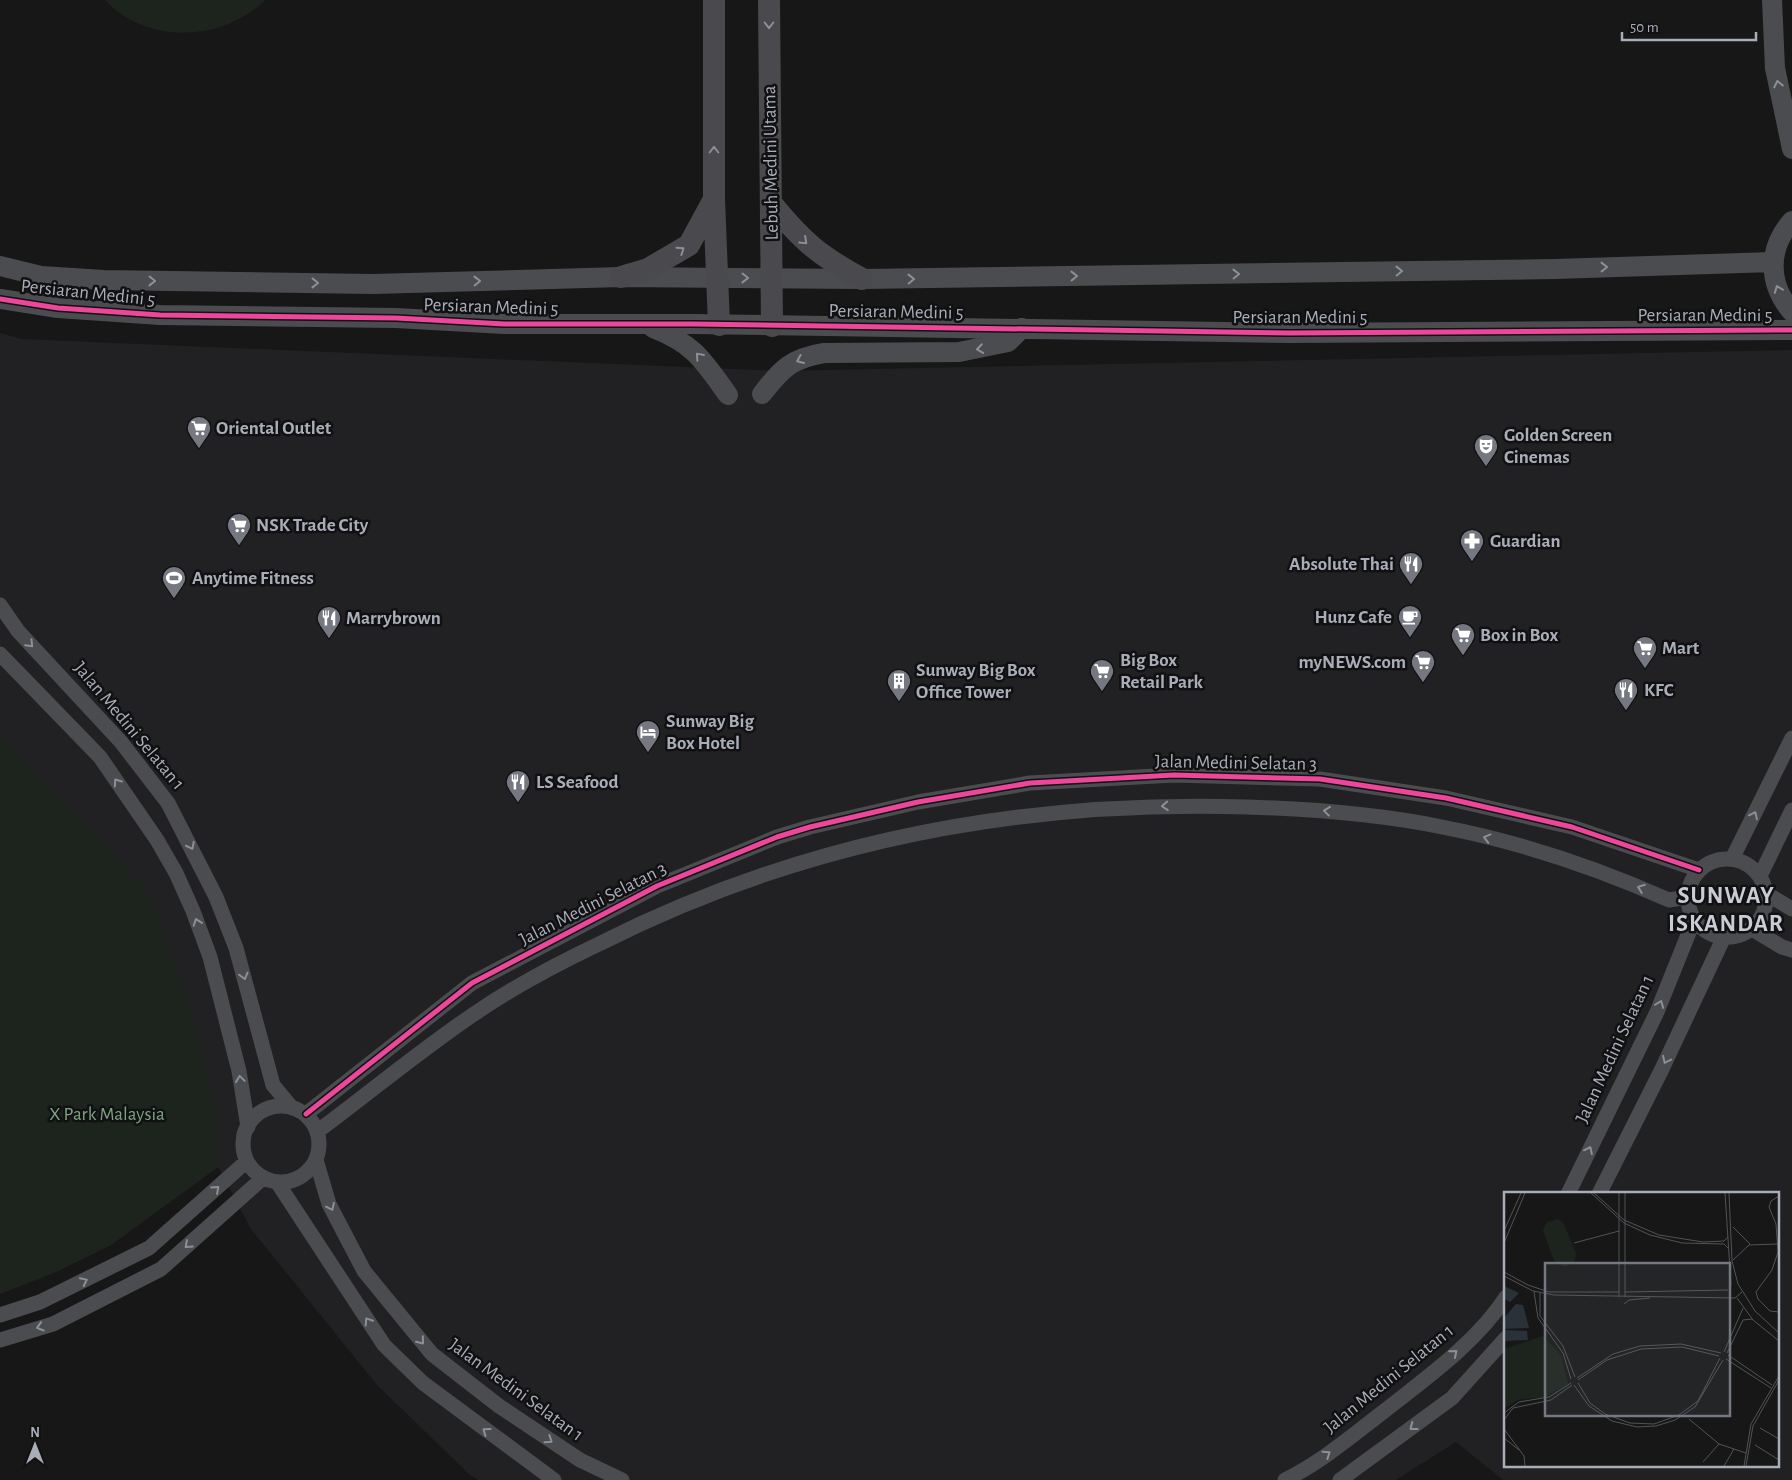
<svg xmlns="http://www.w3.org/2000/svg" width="1792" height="1480" viewBox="0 0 1792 1480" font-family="'Alegreya Sans',sans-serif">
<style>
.built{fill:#212123;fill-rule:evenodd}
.green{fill:#1d241e}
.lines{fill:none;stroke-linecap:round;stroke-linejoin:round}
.minor{stroke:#4b4c50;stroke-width:15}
.tertiary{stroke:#4b4c50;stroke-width:20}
.secondary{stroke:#4a4a4e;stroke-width:22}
.cycleway-casing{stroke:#111113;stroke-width:8}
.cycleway{stroke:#ed469a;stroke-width:5}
.oneway{stroke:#8c8f98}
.oneway2{stroke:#8c9099}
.labels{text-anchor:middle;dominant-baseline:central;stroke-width:5;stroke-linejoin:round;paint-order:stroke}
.street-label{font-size:19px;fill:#a8adb8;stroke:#111113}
.poi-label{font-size:19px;font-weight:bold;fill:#a8adb8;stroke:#111113;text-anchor:start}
.park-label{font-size:19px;fill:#7fa381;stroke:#111113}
.district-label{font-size:24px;font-weight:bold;letter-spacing:1px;fill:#c9ccd4;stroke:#111113}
.inset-road{fill:none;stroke:#515357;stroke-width:1}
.view{fill:#757880;fill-opacity:0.15;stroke:#757880;stroke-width:2.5}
.inset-edge{fill:none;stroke:#a8adb8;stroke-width:2.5}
</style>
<rect width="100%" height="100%" fill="#171717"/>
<path class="built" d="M0,333L22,339L779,371L1792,350V1480H1503L1456,1442L1396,1480H478L470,1475L377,1385L251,1229L218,1167L111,1245L56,1272L0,1294ZM1506,1194H1778V1466H1506Z"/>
<path class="green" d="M105,0H265C259,7 252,11 244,16C201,42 140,38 105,0Z
M0,735L149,894L187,993L218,1114V1167L111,1245L56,1272L0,1294Z"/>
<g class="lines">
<path class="minor" d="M0,605L18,631L121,742L168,803L216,897L236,948L273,1085L292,1108
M0,654L100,757L157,840L176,873L193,911L210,957L239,1071L248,1127
M1688 898a39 39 0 1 1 78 0a39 39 0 1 1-78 0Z
M1732,859L1792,738
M1760,876L1792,810
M1767,894L1792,909
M1752,929L1782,947L1792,950
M243 1144a38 38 0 1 1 76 0a38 38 0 1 1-76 0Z
M306,1114L472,983L657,886L777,837L810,827L918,802L1030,783L1174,775L1320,779L1446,798L1572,827L1699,870
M318,1131C372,1091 424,1047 480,1010C517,985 561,962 601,943C803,841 1022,800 1247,807C1312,809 1378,814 1442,827C1520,842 1597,868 1669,900L1688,897
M316,1160L329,1204L364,1271L432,1354L499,1406L580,1460L622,1480
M277,1182L384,1345L423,1383L554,1480
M1568,1194L1657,1012L1694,920
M1599,1194L1661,1071L1724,937
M0,1315L40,1302L149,1248L247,1161
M0,1340L53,1324L161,1269L263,1178
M1285,1480C1321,1462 1352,1436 1383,1412C1426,1378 1476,1343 1506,1297
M1340,1480L1452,1398L1506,1338"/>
<path class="tertiary" d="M1772,0L1775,68L1792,149
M1792,221C1767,249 1768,284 1792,312
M0,266L41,276L104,280L373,284L621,277L862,279L1555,269L1773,262
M0,299L58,308L160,315L396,318L504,324H693L1290,333L1792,330
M653,328C694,344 703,360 728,395
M762,394C781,369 792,358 824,353L959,352L1008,342L1022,328"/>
<path class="secondary" d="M714,0V199L719,325
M769,0L772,326
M772,204C803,242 820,256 862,279
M621,277L648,269L689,245L714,199"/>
<g class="cycleway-casing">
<path id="cycleway" d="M0,299L58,308L160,315L396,318L504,324H693L1290,333L1792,330
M306,1114L472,983L657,886L777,837L810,827L918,802L1030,783L1174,775L1320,779L1446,798L1572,827L1699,870"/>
</g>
<use href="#cycleway" class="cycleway"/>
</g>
<defs><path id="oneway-chevron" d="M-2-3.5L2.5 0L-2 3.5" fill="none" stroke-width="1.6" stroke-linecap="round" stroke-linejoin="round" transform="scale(1.25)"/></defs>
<g class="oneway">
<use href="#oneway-chevron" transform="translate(769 25) rotate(90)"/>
<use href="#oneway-chevron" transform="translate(714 150) rotate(-90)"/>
<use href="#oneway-chevron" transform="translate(804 241) rotate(43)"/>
<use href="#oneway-chevron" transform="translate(681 250) rotate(-34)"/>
</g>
<g class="oneway2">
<use href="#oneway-chevron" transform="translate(1778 84) rotate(-102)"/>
<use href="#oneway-chevron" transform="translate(1604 267) rotate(-1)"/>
<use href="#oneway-chevron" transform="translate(1399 271) rotate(-1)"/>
<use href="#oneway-chevron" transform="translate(1236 274) rotate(-1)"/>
<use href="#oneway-chevron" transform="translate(1074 276) rotate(-1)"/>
<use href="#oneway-chevron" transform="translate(745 278) rotate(1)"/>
<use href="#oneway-chevron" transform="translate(911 279) rotate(-1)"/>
<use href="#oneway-chevron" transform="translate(152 281) rotate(1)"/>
<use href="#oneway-chevron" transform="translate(477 281) rotate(-1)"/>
<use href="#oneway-chevron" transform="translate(315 283) rotate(1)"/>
<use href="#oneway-chevron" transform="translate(1778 289) rotate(-111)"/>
<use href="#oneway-chevron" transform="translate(980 349) rotate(171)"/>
<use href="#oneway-chevron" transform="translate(699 356) rotate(-131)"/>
<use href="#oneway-chevron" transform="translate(800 360) rotate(157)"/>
<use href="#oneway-chevron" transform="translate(30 644) rotate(46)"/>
<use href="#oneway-chevron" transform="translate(117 782) rotate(-125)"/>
<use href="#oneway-chevron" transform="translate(1165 806) rotate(176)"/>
<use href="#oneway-chevron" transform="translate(1327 811) rotate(-173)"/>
<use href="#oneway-chevron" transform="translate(1754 815) rotate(-64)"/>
<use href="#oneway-chevron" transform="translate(1487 838) rotate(-165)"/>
<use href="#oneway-chevron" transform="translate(191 846) rotate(63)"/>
<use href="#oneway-chevron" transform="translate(1641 888) rotate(-159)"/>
<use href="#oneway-chevron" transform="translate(197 922) rotate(-109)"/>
<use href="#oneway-chevron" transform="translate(244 976) rotate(75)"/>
<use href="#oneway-chevron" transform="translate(1660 1004) rotate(-69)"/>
<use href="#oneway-chevron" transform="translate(1666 1060) rotate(115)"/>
<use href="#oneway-chevron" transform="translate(240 1079) rotate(-98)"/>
<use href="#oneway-chevron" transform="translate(1589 1150) rotate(-64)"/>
<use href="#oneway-chevron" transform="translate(216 1189) rotate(-42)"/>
<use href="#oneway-chevron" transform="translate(331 1207) rotate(65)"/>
<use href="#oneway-chevron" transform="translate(188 1245) rotate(138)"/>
<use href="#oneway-chevron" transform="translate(84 1281) rotate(-26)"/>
<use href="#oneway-chevron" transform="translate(368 1321) rotate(-123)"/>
<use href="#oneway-chevron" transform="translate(40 1327) rotate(163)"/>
<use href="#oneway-chevron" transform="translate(421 1341) rotate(51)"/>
<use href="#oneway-chevron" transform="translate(1454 1353) rotate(-40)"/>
<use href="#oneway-chevron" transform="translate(1413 1427) rotate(143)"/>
<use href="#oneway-chevron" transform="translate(486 1431) rotate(-144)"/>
<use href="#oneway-chevron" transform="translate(549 1440) rotate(34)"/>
<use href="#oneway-chevron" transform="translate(1327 1454) rotate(-34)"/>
</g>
<defs>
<g id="supermarket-pin" transform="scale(1.25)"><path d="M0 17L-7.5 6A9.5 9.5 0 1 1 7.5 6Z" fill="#757880" stroke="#111113"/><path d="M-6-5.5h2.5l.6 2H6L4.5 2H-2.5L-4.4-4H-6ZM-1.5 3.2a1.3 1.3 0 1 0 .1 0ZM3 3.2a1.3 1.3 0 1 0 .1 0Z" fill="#fff"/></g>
<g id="theatre-pin" transform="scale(1.25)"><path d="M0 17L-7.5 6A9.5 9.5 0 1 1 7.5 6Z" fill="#757880" stroke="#111113"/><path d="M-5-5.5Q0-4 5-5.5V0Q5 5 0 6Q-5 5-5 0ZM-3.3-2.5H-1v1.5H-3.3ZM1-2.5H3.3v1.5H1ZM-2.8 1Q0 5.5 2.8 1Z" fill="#fff"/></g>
<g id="pharmacy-pin" transform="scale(1.25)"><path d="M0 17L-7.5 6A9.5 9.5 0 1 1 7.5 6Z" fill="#757880" stroke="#111113"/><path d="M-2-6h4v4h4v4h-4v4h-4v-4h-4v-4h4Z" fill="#fff"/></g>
<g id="restaurant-pin" transform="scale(1.25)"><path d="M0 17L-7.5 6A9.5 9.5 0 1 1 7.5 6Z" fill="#757880" stroke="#111113"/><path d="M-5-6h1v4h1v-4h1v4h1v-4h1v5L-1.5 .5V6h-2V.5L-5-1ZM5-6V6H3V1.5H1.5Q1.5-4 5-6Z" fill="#fff"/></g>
<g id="stadium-pin" transform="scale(1.25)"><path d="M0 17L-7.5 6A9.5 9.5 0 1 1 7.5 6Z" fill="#757880" stroke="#111113"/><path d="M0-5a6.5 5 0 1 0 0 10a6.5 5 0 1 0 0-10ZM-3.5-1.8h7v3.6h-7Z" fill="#fff"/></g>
<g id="cafe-pin" transform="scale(1.25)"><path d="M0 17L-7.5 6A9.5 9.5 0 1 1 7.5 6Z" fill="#757880" stroke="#111113"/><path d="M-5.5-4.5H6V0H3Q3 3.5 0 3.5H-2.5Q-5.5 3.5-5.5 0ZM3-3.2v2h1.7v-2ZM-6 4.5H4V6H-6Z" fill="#fff"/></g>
<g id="building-pin" transform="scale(1.25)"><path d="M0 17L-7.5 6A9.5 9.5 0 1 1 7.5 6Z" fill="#757880" stroke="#111113"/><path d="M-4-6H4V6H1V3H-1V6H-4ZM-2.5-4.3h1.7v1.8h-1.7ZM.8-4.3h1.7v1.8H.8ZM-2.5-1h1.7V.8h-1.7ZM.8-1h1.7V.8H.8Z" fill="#fff"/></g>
<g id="hotel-pin" transform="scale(1.25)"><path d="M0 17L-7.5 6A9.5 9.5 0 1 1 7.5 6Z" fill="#757880" stroke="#111113"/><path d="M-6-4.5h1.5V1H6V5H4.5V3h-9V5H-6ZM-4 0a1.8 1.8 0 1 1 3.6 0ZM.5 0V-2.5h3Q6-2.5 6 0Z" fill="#fff"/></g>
</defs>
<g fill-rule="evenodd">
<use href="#supermarket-pin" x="199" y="428"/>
<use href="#theatre-pin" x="1486" y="446"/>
<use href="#supermarket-pin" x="239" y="525"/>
<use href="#pharmacy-pin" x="1472" y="541"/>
<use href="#restaurant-pin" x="1411" y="564"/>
<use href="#stadium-pin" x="174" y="578"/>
<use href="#cafe-pin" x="1410" y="617"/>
<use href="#restaurant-pin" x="329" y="618"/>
<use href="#supermarket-pin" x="1463" y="635"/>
<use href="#supermarket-pin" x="1645" y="648"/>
<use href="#supermarket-pin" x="1423" y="662"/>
<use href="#supermarket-pin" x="1102" y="671"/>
<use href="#building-pin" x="899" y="681"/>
<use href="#restaurant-pin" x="1626" y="690"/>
<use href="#hotel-pin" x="648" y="732"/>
<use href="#restaurant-pin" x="518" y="782"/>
</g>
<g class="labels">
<g class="street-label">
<text transform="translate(771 163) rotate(-91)">Lebuh Medini Utama</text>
<text transform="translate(88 293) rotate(6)">Persiaran Medini 5</text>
<text transform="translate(491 307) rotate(2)">Persiaran Medini 5</text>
<text transform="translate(896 312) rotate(1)">Persiaran Medini 5</text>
<text x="1705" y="315">Persiaran Medini 5</text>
<text x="1300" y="317">Persiaran Medini 5</text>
<text transform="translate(129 726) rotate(50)">Jalan Medini Selatan 1</text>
<text transform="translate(1236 763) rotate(1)">Jalan Medini Selatan 3</text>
<text transform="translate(593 904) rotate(-27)">Jalan Medini Selatan 3</text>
<text transform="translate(1615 1049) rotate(-65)">Jalan Medini Selatan 1</text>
<text transform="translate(1389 1379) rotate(-39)">Jalan Medini Selatan 1</text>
<text transform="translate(516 1390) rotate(36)">Jalan Medini Selatan 1</text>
</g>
<g class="poi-label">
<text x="216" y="428">Oriental Outlet</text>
<text x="1504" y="435">Golden Screen<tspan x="1504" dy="22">Cinemas</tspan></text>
<text x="256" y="525">NSK Trade City</text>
<text x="1490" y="541">Guardian</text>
<text x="1394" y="564" text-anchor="end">Absolute Thai</text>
<text x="192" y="578">Anytime Fitness</text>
<text x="1392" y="617" text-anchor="end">Hunz Cafe</text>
<text x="346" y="618">Marrybrown</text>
<text x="1480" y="635">Box in Box</text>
<text x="1662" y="648">Mart</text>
<text x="1120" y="660">Big Box<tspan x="1120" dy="22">Retail Park</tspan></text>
<text x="1406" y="662" text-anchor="end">myNEWS.com</text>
<text x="916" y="670">Sunway Big Box<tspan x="916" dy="22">Office Tower</tspan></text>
<text x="1644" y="690">KFC</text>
<text x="666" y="721">Sunway Big<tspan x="666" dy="22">Box Hotel</tspan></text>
<text x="536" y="782">LS Seafood</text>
</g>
<g class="park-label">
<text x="107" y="1114">X Park Malaysia</text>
</g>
<g class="district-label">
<text x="1726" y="896">SUNWAY<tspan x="1726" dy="28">ISKANDAR</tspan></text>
</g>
</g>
<g transform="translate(1504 1192)">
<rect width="275" height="275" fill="#171717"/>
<path d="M54,27L60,32L72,61L71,69L61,75L50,69L39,38L43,30ZM39,144L57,163L64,192L38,206L16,207L0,216V157Z" fill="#1d241e"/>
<path d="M0,94L15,101L6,110L1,107ZM12,112L19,113L25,136L0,137V126ZM0,138L23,139L24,148L0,149Z" fill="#2a3239"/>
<path class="inset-road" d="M87,1L120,31L146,43L178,51L220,52L224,56M90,1L120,28L155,43L199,50L220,49L224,45M115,1V105M221,1L227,93M225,1L228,69L234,92L251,119L275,141M275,4L267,9L265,15L272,32L274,60L268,78L252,100L254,107L266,119L275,120M229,35L246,52M0,39L17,1M0,51L21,1M70,51L115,39M229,68L245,53L274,52M0,80L24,93L45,100H115M0,84L29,99L50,103L231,106L238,100M30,100L34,126L59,161L67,187M121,100L224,98M36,101V124L59,154L71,185M121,105V1M233,106L249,128L275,149M120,112L125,108L146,106M220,160L239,116M223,161L239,128L248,127M224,163L268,193M222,167L267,196M73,186L109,162L136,154L177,152L217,161M74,188L103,168L137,157L178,155L215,164M74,191L86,211L101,222L126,231L150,232L175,223L194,209L216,166M70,193L85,214L108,229L133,235L152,234L171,228L191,215L219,168M0,221L15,210L45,205L67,191M185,227L215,252L242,261M0,228L9,216L47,208L68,193M256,236L275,247M0,237L20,264L21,274M0,246L15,258M251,253L275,268M199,270L215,252M220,274L230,257M240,274L247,232L275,184M242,274L249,234L275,188"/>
<path class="view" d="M41,71H226V224H41Z"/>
<rect width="275" height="275" class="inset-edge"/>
</g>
<g transform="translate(35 1445)" stroke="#111113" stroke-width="4" paint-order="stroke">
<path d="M0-4L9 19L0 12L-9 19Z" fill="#a8adb8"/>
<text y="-8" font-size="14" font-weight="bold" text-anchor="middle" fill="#a8adb8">N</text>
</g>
<path d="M1622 32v8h134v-8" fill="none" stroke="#a8adb8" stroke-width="2.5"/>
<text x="1630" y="32" font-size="15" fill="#a8adb8" stroke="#111113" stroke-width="4" paint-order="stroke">50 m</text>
</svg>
